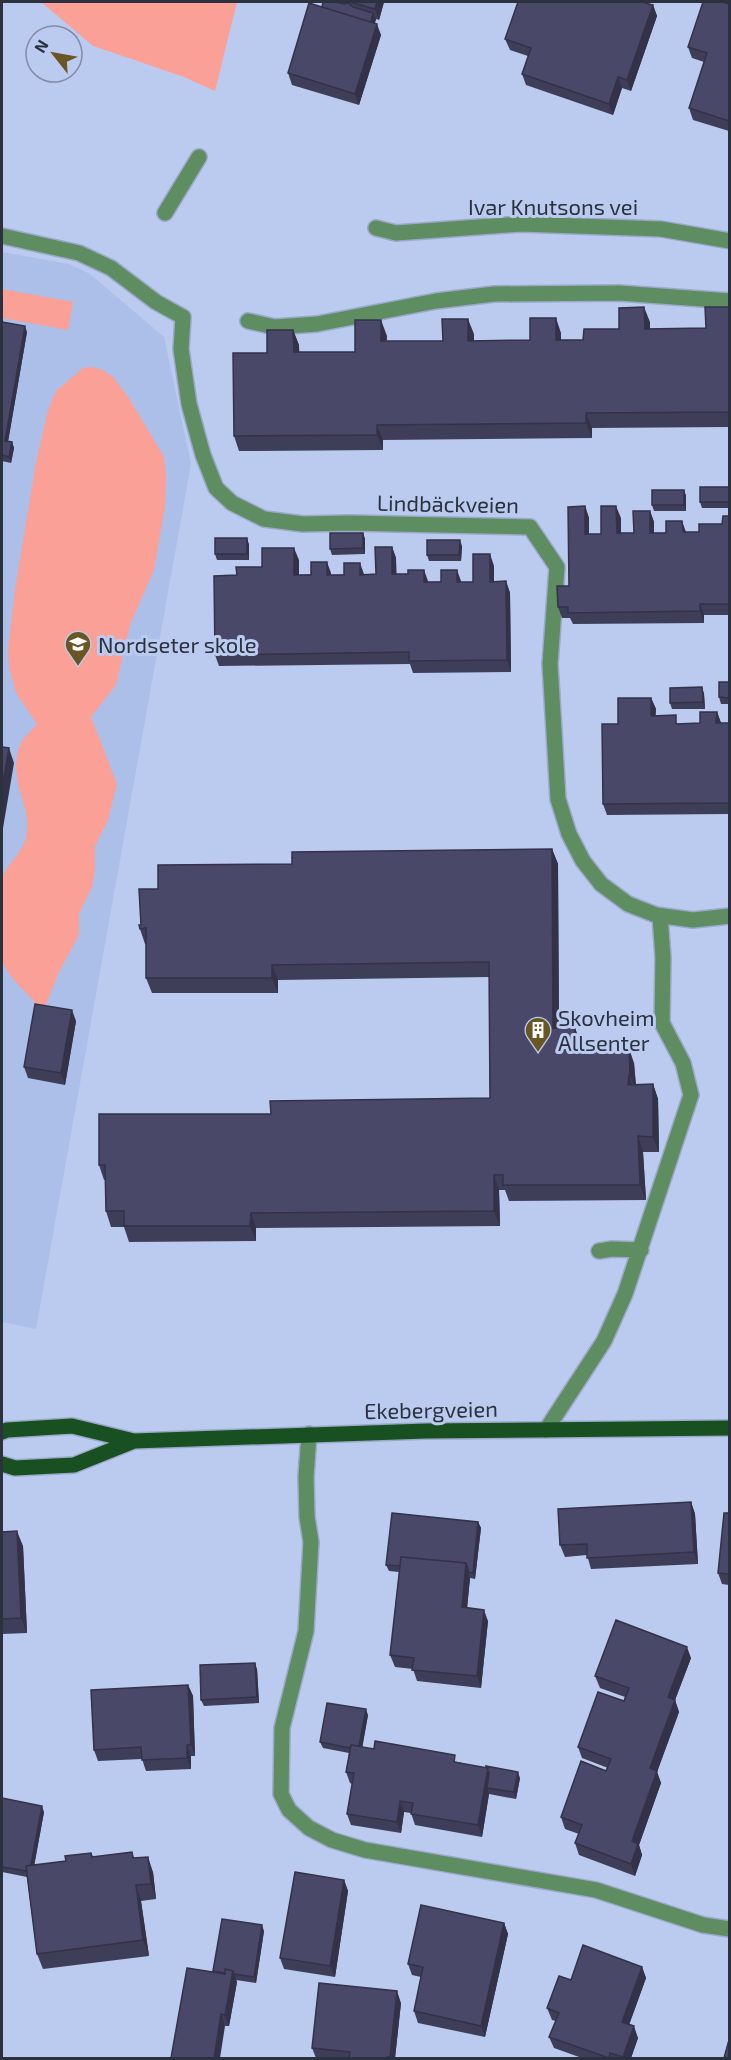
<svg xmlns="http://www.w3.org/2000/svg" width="731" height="2060" viewBox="0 0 731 2060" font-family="'Exo 2',sans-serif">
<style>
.built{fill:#acbfe9}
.green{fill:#fba097}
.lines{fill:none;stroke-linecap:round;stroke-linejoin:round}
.minor-casing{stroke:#9ba9c8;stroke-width:18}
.major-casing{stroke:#9ba9c8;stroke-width:18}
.minor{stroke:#5e8d61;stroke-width:15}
.major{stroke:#195021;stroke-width:15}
.wall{fill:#3f3e59}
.shaded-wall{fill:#333249}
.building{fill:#494868;stroke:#333249;stroke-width:1.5}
.labels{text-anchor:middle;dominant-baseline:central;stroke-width:6;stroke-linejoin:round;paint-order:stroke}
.street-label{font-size:22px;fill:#2b313f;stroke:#bacbef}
.poi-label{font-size:22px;fill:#2b313f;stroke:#bacbef;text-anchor:start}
</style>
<rect width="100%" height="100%" fill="#bacbef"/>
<path class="built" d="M2,252L69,264L90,274L164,337L191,464L36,1329L2,1322Z"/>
<path class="green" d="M41,2H237L215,91L184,77L93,46Z
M2,289L73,302L68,330L2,318Z
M92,367L103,370L113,377L129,398L164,457L166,475L165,507L154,570L130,625L116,685L91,717L117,784L108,820L95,846V870L92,887L79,914V935L59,972L45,1007L40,1008C28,994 10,979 2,962C0,956 0,880 3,875C11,860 26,849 27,831C30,801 7,781 20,745C23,737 32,731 37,724L16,693L9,667L8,650L15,589L36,462L48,410L56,391L83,368Z"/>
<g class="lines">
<g class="minor-casing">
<path id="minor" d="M165,213L199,157
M376,228L396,233L521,224L661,229L730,241
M2,236L79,253L111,268L156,302L183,317L181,349L189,404L203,455L216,488L232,503L264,519L303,524L349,523L530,527L557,567L550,664L558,799L569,834L583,861L601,884L628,904L656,915L693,920L730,916
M248,321L275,327L317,324L436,301L494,294L619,293L730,301
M599,1251L612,1249L641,1250
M546,1430L604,1341L625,1294L691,1095L683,1063L662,1023L663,958L660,916
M309,1434L306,1477L307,1517L311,1542L306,1631L282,1728L281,1794L289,1810L309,1828L332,1840L365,1850L596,1890L703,1925L730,1929"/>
</g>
<g class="major-casing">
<path id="major" d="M2,1432L7,1430L72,1426L134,1441L426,1431L730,1428
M2,1464L15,1468L74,1465L134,1441"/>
</g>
<use href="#minor" class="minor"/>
<use href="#major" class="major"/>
</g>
<path class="wall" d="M316,2H384L379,20L376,19L375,23L381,35L359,105L292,85L288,73L322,7L323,3Z
M729,4V131L693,120L689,108L704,62L692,58L688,47Z
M653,5L657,16L631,91L622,88L613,115L526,85L522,74L528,56L510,50L505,39Z
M729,307V427L592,428V438L383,440V450L239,451L234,436L267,353L293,330L299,345V352H355L387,336L386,341H443L474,334V341L530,340L561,333V340H583L619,329L650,322V329L706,328Z
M2,322L27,332L8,442H12L14,448L11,463L2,461Z
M729,487V508H702L700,502Z
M684,490L686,496V511H654L652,505Z
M585,506L589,518V534H601L621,518V533H634L650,511L654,522V533L699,532L722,524L729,516V615H704V623L573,624L570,618H562L558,607L569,586Z
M363,533L365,539V554L332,555L330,549Z
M247,538L249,545V560H217L215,554Z
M462,546L461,561H429L427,555Z
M392,547L396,558V574L428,581V582L461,581V582H473L494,566V582L506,581L510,593L511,672L413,673L410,664L219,666L215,655L237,575L262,567L299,560V575L331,573V575L376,574Z
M729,682V704H721L719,697Z
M702,687L704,694L705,709H672L670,703Z
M651,698L656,709L655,716L679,724L700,723L717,712L721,723H729V814L607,815L603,804L618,724Z
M552,849L558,864L559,1028L581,1043V1050L634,1063L636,1084H653L658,1099L659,1152H643L646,1200L509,1201L505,1190H499L500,1226L256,1228V1241L129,1242L124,1227H111L106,1211L105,1180H104L99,1165L271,1114L490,1098L489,977L278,980V993H152L146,978V944H145L140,929L158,889L292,864Z
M76,1021L65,1085L28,1078L24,1067Z
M691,1502L695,1514L698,1564L591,1569L587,1555L565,1557L560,1545Z
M729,1513V1585L722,1584L718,1573Z
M478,1522L481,1528L475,1579L470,1578L467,1608L488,1621L481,1688L417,1681L413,1669L395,1667L390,1655L399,1572L389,1571L386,1565Z
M2,1532L23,1546L27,1633L2,1634Z
M691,1658L675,1700L679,1712L657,1772L661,1783L639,1845L642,1855L635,1876L579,1855L575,1843L579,1834L565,1829L561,1817L606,1771L608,1768L582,1758L578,1747L624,1701L625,1697L600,1688L595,1676Z
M257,1669L259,1703L204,1706L201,1700Z
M188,1685L193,1696L195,1756H191V1769L146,1771L142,1759L98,1761L94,1750Z
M368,1715L362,1747L458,1762L520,1778L516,1799L489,1794L482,1837L415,1825L411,1813L404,1812L401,1833L351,1825L347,1814L352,1784L350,1783L346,1772L349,1753L323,1748L320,1742Z
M2,1798L44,1812L34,1865L66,1861L91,1853L93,1857L132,1852L134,1858L153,1872L156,1899L141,1901L149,1956L43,1969L37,1954L27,1877L2,1872Z
M344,1880L348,1891L335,1977L284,1969L280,1958Z
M504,1923L508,1934L485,2037L418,2023L414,2011L421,1977L412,1975L408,1964Z
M264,1931L256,1983L236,1980L237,1982L229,2026H225L187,1968L214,1972Z
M642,1967L646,1978L629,2025L638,2038L631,2058H582L554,2048L549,2037L556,2021L552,2020L547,2008L571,1980Z
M401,2003L395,2058H316L312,2048Z"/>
<path class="shaded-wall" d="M377,2H384L379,20L375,9Z
M653,5L657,16L631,91L627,80Z
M373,13L376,19L372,32L370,26Z
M377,24L381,35L359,105L355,94Z
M618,77L622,88L613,115L609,104Z
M644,307L650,322V344L645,329Z
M556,318L561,333V355L556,340Z
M468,319L474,334V356L468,341Z
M381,320L387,336L386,357L381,341Z
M25,326L27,332L7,447L5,441Z
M293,330L299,345L300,367L294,352Z
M586,413L592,428V438L586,423Z
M377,425L383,440V450L377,435Z
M12,442L14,448L11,463L9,457Z
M684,490L686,496V511L684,505Z
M585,506L589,518V545L585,534Z
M616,506L621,518V545L617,533Z
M650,511L654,522V544L650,533Z
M682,521L686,532L687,544L683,532Z
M363,533L365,539V554L363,548Z
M247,538L249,545V560L247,554Z
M460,540L462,546L461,561L459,555Z
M392,547L396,558L397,586L392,574Z
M294,548L299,560V586L294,575Z
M490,554L494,566V593L490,582Z
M327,562L331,573V586L327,575Z
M360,563L364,574V586L360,575Z
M424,570L428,581V593L424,582Z
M457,570L461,581V594L457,582Z
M506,581L510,593L511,672L507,660Z
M700,604L704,615V623L700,611Z
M702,687L704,694L705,709L703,702Z
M651,698L656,709L655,727L651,716Z
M717,712L721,723H716Z
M9,748L14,763L2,834V788Z
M552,849L558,864L559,1043L553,1028Z
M272,965L278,980V993L272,978Z
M72,1010L76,1021L65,1085L61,1073Z
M575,1028L581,1043L580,1066L575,1050Z
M629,1048L634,1063L636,1090L630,1075Z
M629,1075L634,1090L628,1085Z
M653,1084L658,1099L659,1152L653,1137Z
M638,1136L643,1152L646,1200L640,1185Z
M494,1175L499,1190L500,1226L494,1211Z
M251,1213L256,1228V1241L250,1226Z
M691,1502L695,1514L698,1564L694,1552Z
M478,1522L481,1528L475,1579L473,1573Z
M17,1531L23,1546L27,1633L21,1618Z
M466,1563L469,1572H468L470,1578L466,1619L462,1607Z
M484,1610L488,1621L481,1688L477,1676Z
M687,1647L691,1658L675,1700L679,1712L657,1772L661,1783L639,1845L642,1855L635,1876L631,1864L632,1841L668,1697Z
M255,1663L257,1669L259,1703L257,1697Z
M188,1685L193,1696L195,1756L191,1745Z
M366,1709L368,1715L361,1755L358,1749Z
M187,1745L191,1756V1769L187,1758Z
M488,1768L492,1779L487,1788L489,1794L482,1837L478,1825Z
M518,1772L520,1778L516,1799L514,1792Z
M400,1801L404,1812L401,1833L397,1822Z
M42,1806L44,1812L32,1878L29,1872Z
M148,1857L153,1872L156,1899L151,1884Z
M344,1880L348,1891L335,1977L330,1966Z
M136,1885L141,1901L149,1956L143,1940Z
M504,1923L508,1934L485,2037L481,2026Z
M262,1925L264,1931L256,1983L254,1977Z
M642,1967L646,1978L626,2033L622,2022Z
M233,1971L237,1982L229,2026L225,2015Z
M397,1991L401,2003L395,2058H391Z
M221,2014L225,2026L220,2058H214Z
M634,2026L638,2038L631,2058H623V2057Z"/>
<path class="building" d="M323,2H335L344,4L348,3L353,7L373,13L371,22L322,7Z
M350,2H377L375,9Z
M518,2H642L653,5L627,80L618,77L609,104L522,74L531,48L505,39Z
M703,2H723L729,4V121L689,108L707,53L688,47Z
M309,3L377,24L355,94L288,73Z
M644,307L645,329L706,328L705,307H729V412L586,413V423L377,425V435L234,436L233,353H267V330H293L294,352H355V320H381V341H443L442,319H468V341L530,340V318H556V340H583L584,329H619V308Z
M2,322L25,326L5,441L12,442L9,457L2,455Z
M700,487H729V502H700Z
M652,490H684V505H652Z
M585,506V534H601V506H616L617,533H634L633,511H650V533H666V521H682L683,532H699V524H722L723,516H729V604H700V611L568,613V607H558L557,586H569L568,507Z
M330,533H363V548L330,549Z
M215,538H247V554H215Z
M427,540H460L459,555H427Z
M375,547H392V574H408V570H424V582H441V570H457V582H473V554H490V582L506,581L507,660L409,661V652L215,655L214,576L237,575L236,567H262V548H294V575H311V562H327V575H344V563H360V575L376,574Z
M719,682H729V698L719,697Z
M702,687L703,702L670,703V688Z
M618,698H651V716L676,715V724L700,723V712H717L716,723H729V803L603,804L602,724H618Z
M2,747L9,748L2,788Z
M552,849L553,1028H575V1050L629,1048L630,1075H629L628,1085L653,1084V1137L638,1136L640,1185H503V1175H494V1211L251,1213L250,1226H124V1211H106L105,1165H99V1114H271L270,1101L490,1098L489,962L272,965V978H146V928L140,929L139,925H141L139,889H158V865L292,864V852Z
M35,1004L72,1010L61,1073L24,1067Z
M691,1502L694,1552L587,1558V1544L560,1545L558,1509Z
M392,1513L478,1522L473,1573L468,1572V1569L466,1563L401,1557L400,1566L386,1565Z
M724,1513H729V1574L718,1573Z
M17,1531L21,1618L2,1619V1532Z
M401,1557L466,1563L462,1607L484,1610L477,1676L412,1670L414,1658L390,1655Z
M616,1620L687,1647L668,1697L675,1700L650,1768L657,1771L632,1841L638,1844L631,1864L575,1843L582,1825L561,1817L581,1761L606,1771L611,1759L578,1747L598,1692L624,1701L629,1688L595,1676Z
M255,1663L257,1697L201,1700L200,1665Z
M188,1685L191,1745H187V1758L142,1760L141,1747L94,1750L91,1690Z
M327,1703L366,1709L359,1746L351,1745L350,1748L320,1742Z
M375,1741L455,1755L454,1762L488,1768L478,1825L411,1814L413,1803L400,1801L397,1822L347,1814L354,1773L346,1772L351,1745L374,1749Z
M486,1766L518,1772L514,1792L487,1788L489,1773Z
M2,1798L42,1806L31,1865L26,1866L27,1871L2,1867Z
M132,1852L133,1858L148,1857L151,1884L136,1885L143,1940L37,1954L26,1866L66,1861L65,1856L91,1853L92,1857Z
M295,1872L344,1880L330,1966L280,1958Z
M421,1905L504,1923L481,2026L414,2011L423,1967L408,1964Z
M222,1919L262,1925L254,1977L234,1974L233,1971L225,1969V1973L213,1971Z
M583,1945L642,1967L622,2022L634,2026L623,2057L610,2053L609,2058L549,2037L559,2013L547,2008L559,1976L571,1980Z
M187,1968L225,1974V1969L233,1971L225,2015L221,2014L214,2058H171Z
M319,1983L397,1991L390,2057H387V2058H349L350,2052L312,2048Z
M729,2040V2058H724Z"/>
<defs>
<g id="school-pin" transform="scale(1.35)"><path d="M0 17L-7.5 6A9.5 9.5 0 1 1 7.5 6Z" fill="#6a5524" stroke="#bacbef"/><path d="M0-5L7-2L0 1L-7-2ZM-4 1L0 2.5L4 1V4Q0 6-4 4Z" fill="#fff"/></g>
<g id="building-pin" transform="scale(1.35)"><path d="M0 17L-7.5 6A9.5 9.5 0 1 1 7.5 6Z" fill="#6a5524" stroke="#bacbef"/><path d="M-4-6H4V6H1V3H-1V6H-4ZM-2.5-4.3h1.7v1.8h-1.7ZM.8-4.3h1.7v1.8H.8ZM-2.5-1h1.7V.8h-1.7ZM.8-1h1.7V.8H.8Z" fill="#fff"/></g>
</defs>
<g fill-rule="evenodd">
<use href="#school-pin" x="78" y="644"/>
<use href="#building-pin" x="538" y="1030"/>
</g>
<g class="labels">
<g class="street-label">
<text x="553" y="206">Ivar Knutsons vei</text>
<text transform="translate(448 503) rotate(1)">Lindbäckveien</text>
<text transform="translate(431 1409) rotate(-1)">Ekebergveien</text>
</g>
<g class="poi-label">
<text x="98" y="644">Nordseter skole</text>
<text x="558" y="1017">Skovheim<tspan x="558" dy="25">Allsenter</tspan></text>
</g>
</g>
<rect width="731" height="2060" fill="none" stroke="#2b313f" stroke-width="6"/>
<g transform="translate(54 54) rotate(301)"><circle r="28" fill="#bacbef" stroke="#818da9" stroke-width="1.5"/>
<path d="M0-4.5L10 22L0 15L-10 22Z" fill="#6a5524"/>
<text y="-9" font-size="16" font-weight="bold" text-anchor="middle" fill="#2b313f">N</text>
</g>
</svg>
